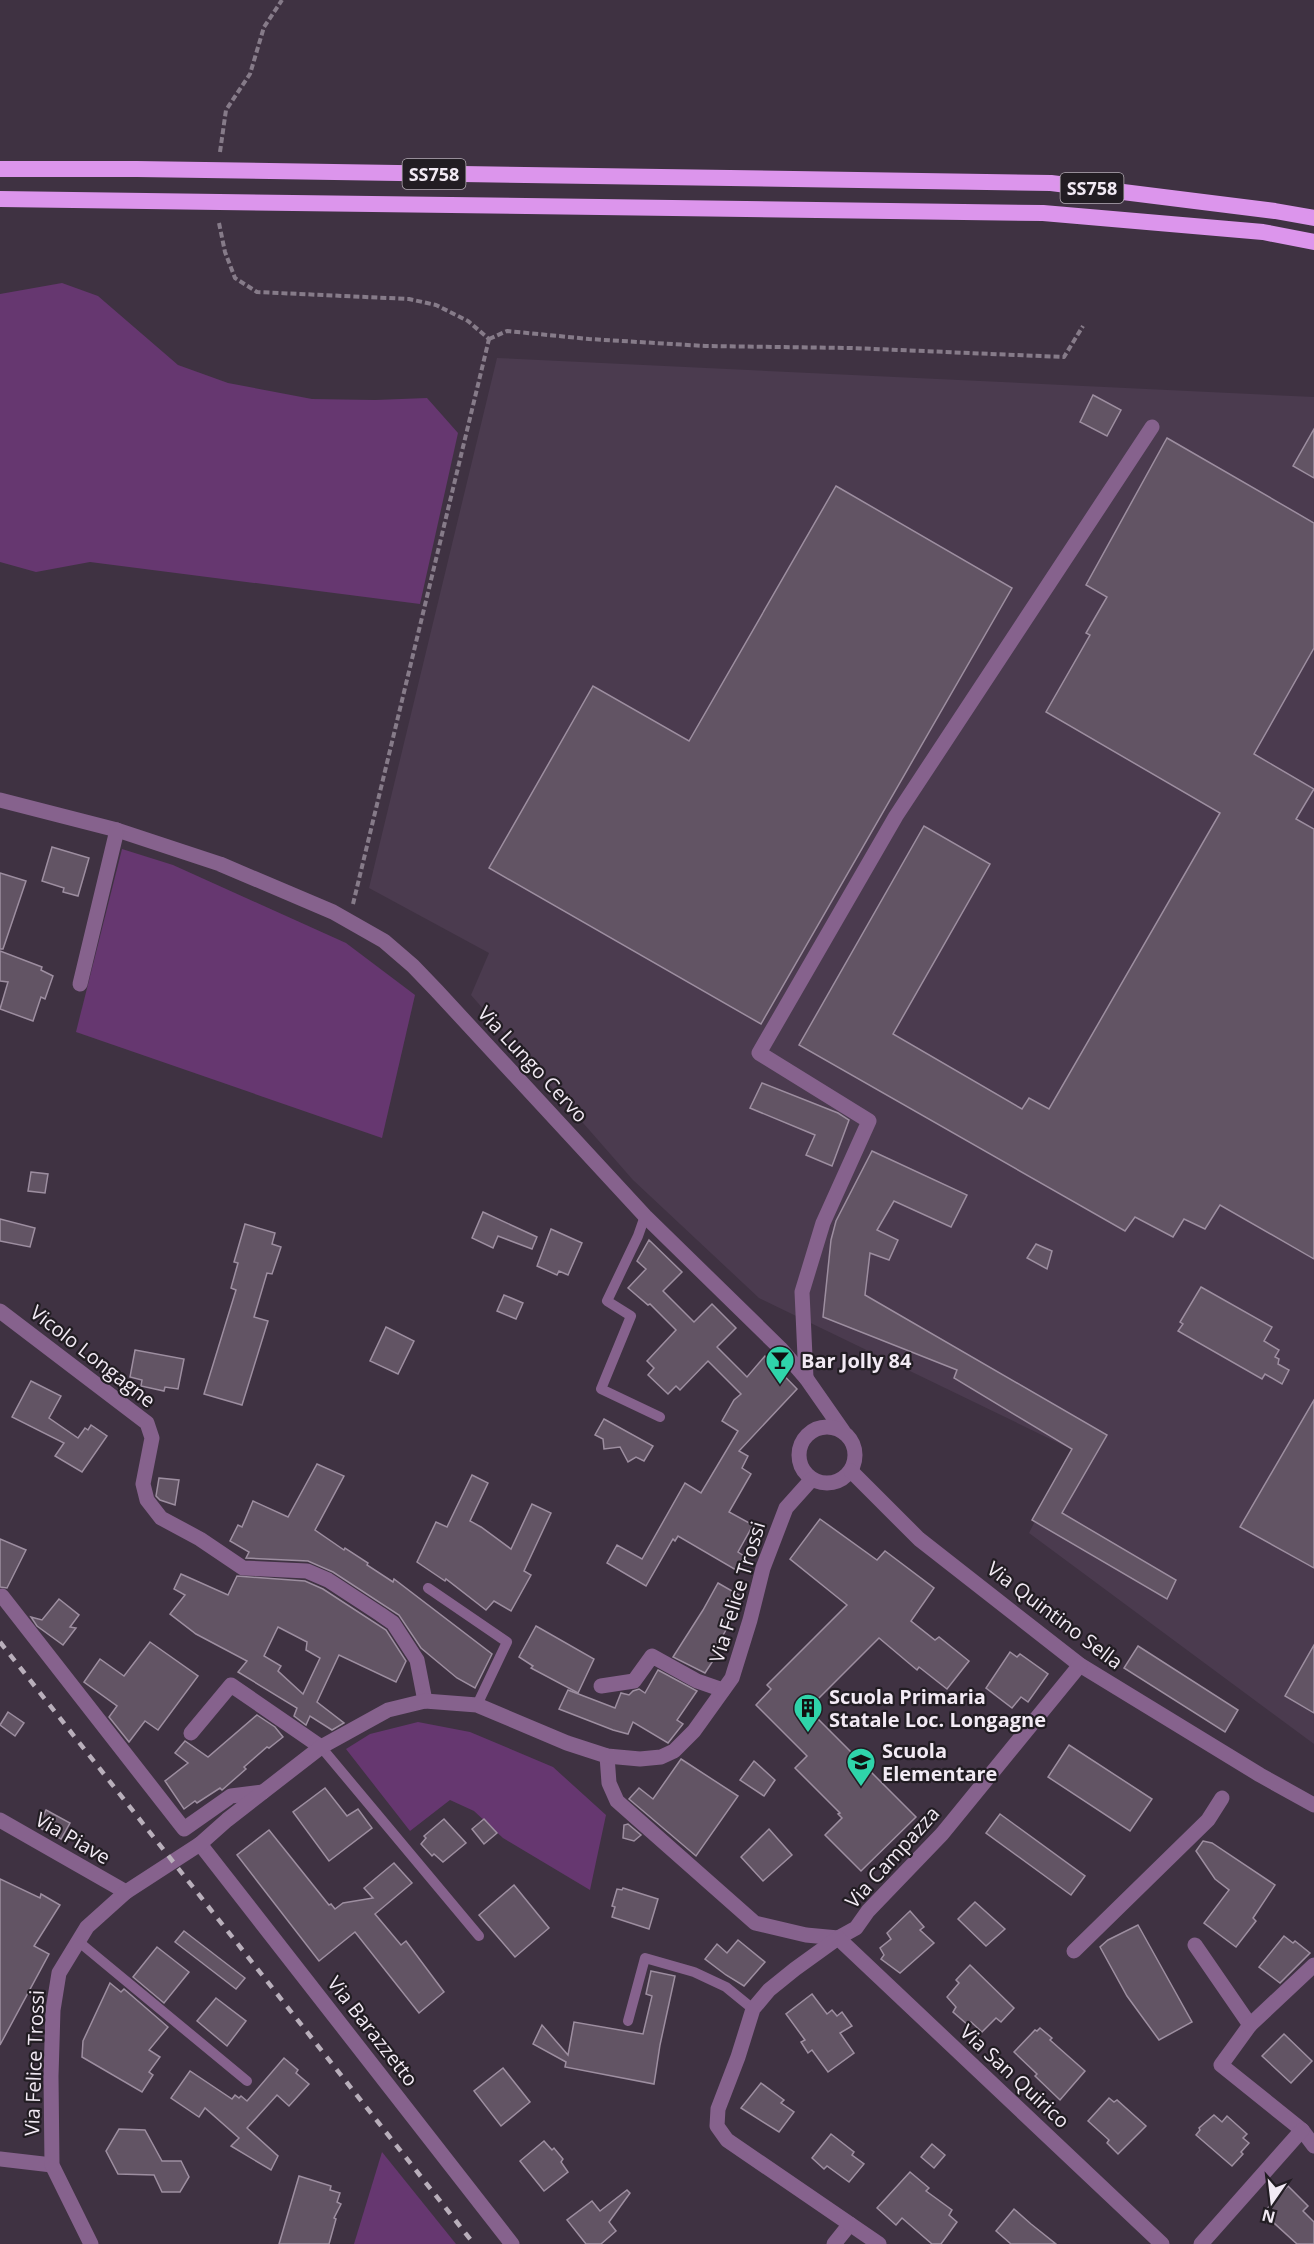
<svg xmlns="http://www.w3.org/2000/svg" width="1314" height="2244" viewBox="0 0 1314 2244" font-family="'Open Sans',sans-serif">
<rect width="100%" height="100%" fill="#3f3242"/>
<path fill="#4b3b4f" d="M497 358 1314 397V1744L1029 1533 1071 1449 759 1298 633 1180 471 995 489 953 369 888Z"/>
<g fill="#663770">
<path d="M62 283 98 296 178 365 228 383 312 399 375 400 427 398 458 433 420 604 90 562 36 572 0 562V294Z"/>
<path d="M122 849 173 865 346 943 415 995 382 1138 76 1032Z"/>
<path d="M418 1722 470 1732 553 1767 606 1815 590 1890 503 1838 474 1811 450 1800 410 1831 346 1749 370 1734Z"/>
<path d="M382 2152 456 2244H354Z"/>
</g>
<g fill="#625464" stroke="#9d8ea0" stroke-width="1.5" fill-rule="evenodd">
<path d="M1093 395 1121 410 1107 436 1080 422Z"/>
<path d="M1314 429V478L1293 466Z"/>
<path d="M1167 438 1314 523V648L1254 754 1314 789 1296 819 1314 829V1259L1220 1205 1205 1229 1184 1219 1173 1237 1135 1217 1125 1231 799 1045 924 826 990 864 893 1034 1022 1109 1029 1098 1049 1109 1220 813 1046 712 1090 635 1086 633 1107 597 1086 585Z"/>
<path d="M836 486 1012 588 761 1024 489 868 593 686 689 741Z"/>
<path d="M52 847 89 858 78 896 63 892 64 888 42 881Z"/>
<path d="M0 873 26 881 3 949H0Z"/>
<path d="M0 951 42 967 41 970 53 976 45 999 41 997 33 1021 0 1009 8 982 0 981Z"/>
<path d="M762 1083 838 1113 849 1120 832 1166 806 1155 815 1135 750 1108Z"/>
<path d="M872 1151 967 1195 951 1227 894 1201 877 1230 898 1240 889 1260 870 1253 865 1295 1107 1435 1062 1513 1176 1580 1167 1599 1032 1520 1072 1449 954 1378 957 1370 823 1317 831 1240 836 1221Z"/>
<path d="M31 1172 48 1174 45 1193 28 1191Z"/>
<path d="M483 1212 537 1237 532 1249 498 1236 493 1248 472 1238Z"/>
<path d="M0 1219 35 1228 30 1247 0 1241Z"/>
<path d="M245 1224 275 1233 272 1244 281 1247 272 1274 267 1273 254 1317 268 1321 242 1405 204 1394 236 1290 231 1288 238 1263 234 1262Z"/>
<path d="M551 1229 582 1243 568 1275 559 1271 557 1275 537 1266Z"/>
<path d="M649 1240 682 1272 663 1291 694 1322 712 1304 736 1328 717 1347 747 1377 765 1356 797 1389 739 1451 748 1456 742 1468 751 1474 729 1512 753 1525 738 1552 744 1556 736 1570 678 1536 675 1541 673 1539 646 1586 607 1563 617 1545 642 1559 685 1483 701 1493 738 1431 722 1421 734 1400 741 1394 708 1361 680 1390 676 1386 668 1394 648 1375 654 1368 647 1361 676 1330 650 1304 648 1305 628 1288 646 1269 637 1261Z"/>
<path d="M1036 1244 1052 1251 1047 1269 1027 1258Z"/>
<path d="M1201 1287 1272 1327 1264 1341 1279 1350 1275 1357 1279 1359 1278 1364 1289 1370 1282 1384 1265 1374 1262 1379 1178 1331 1183 1324 1180 1322Z"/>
<path d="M504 1295 523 1303 516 1319 497 1311Z"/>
<path d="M386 1327 414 1341 398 1374 370 1361Z"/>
<path d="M135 1350 184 1359 178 1389 165 1387 164 1391 141 1386 142 1380 130 1377Z"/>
<path d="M31 1381 61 1396 49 1418 78 1438 85 1428 88 1430 91 1425 107 1436 82 1472 55 1456 64 1443 12 1417Z"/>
<path d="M1314 1400V1568L1240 1527Z"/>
<path d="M604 1419 653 1446 644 1461 636 1457 628 1462 620 1447 604 1449 603 1439 595 1435Z"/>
<path d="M317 1464 344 1476 315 1530 344 1550 345 1548 368 1563 367 1565 393 1582 394 1579 492 1654 475 1688 457 1678 421 1648 399 1615 333 1572 308 1561 246 1558 249 1552 230 1541 238 1525 242 1527 253 1501 288 1517Z"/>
<path d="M472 1475 488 1483 470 1521 481 1527 511 1549 532 1504 551 1513 524 1571 531 1575 511 1611 494 1601 486 1610 446 1579 445 1581 417 1562 436 1522 447 1527Z"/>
<path d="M159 1478 179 1480 175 1505 160 1500 156 1496Z"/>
<path d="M820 1519 877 1560 885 1551 934 1588 911 1621 935 1640 939 1637 969 1661 947 1689 919 1667 917 1670 879 1638 808 1709 916 1817 861 1871 825 1835 842 1818 838 1814 840 1813 795 1768 807 1756 756 1705 771 1689 767 1685 847 1605 790 1559Z"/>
<path d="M0 1539 26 1550 7 1588 0 1587Z"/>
<path d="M181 1574 228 1595 237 1576 305 1581 323 1589 386 1630 406 1661 396 1682 339 1655 317 1702 344 1723 332 1730 310 1716 306 1725 294 1716 297 1708 238 1672 247 1661 196 1634 170 1614 185 1595 174 1589ZM278 1627 307 1642 306 1650 320 1658 303 1694 278 1671 281 1666 264 1656Z"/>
<path d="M718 1583 739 1595 729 1613 734 1616 718 1644 721 1646 714 1659 705 1673 673 1657 703 1610Z"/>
<path d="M59 1599 79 1615 70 1627 76 1628 63 1645 37 1626 31 1617 42 1620Z"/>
<path d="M536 1626 594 1659 578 1693 531 1668 533 1666 519 1657Z"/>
<path d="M150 1642 198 1676 158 1730 145 1721 129 1742 109 1717 117 1706 84 1682 100 1659 124 1676Z"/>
<path d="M1314 1645V1713L1285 1696Z"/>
<path d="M1138 1646 1238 1710 1225 1732 1124 1668Z"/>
<path d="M1010 1652 1017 1657 1020 1654 1048 1674 1028 1702 1021 1697 1012 1708 986 1688Z"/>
<path d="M658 1670 697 1691 677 1720 683 1724 668 1743 633 1722 628 1734 613 1730 559 1709 568 1690 615 1708 621 1693 629 1695 633 1691 639 1689 645 1693Z"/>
<path d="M8 1712 24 1723 15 1736 0 1725Z"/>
<path d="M257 1715 275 1727 283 1737 269 1748 267 1747 244 1767 246 1769 222 1790 220 1788 197 1803 195 1801 184 1809 165 1781 188 1763 175 1753 185 1741 208 1757Z"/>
<path d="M1069 1745 1152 1799 1130 1831 1048 1777Z"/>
<path d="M681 1759 738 1796 696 1856 629 1799 639 1788 653 1799Z"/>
<path d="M754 1761 775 1780 764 1796 740 1780Z"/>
<path d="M325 1788 347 1816 358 1809 372 1828 329 1861 293 1812Z"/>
<path d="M46 1810 70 1823 61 1839 38 1827Z"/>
<path d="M1000 1814 1085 1876 1071 1895 986 1833Z"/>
<path d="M444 1819 466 1843 443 1862 434 1854 432 1856 421 1844 426 1838 424 1836Z"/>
<path d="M484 1819 497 1833 484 1844 472 1829Z"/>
<path d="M628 1824 641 1835 634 1841 623 1838 624 1825Z"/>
<path d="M769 1829 792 1855 763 1881 741 1857Z"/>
<path d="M269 1830 329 1905 331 1904 335 1909 343 1903 373 1898 364 1888 394 1863 412 1883 375 1914 401 1945 406 1941 444 1992 419 2013 355 1932 319 1961 237 1855Z"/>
<path d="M1203 1841 1212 1843 1275 1885 1253 1918 1256 1921 1236 1947 1204 1923 1229 1890 1215 1879 1196 1851Z"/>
<path d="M0 1879 40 1898 41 1894 60 1905 34 1946 49 1954 0 2045Z"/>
<path d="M514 1885 549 1928 515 1957 479 1915Z"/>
<path d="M623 1888 658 1899 649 1929 612 1917 615 1907 612 1906 617 1889 622 1890Z"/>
<path d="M975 1902 1005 1929 986 1946 958 1919Z"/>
<path d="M910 1911 924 1927 920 1930 934 1943 900 1973 881 1959 884 1955 880 1948 891 1939 887 1933Z"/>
<path d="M1138 1925 1192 2022 1159 2040 1127 1996 1100 1947 1108 1940Z"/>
<path d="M184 1931 245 1978 236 1989 175 1942Z"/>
<path d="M1284 1936 1293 1943 1295 1941 1310 1953 1280 1983 1259 1967Z"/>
<path d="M738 1940 765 1962 744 1986 726 1975 705 1959 717 1944 727 1953Z"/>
<path d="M157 1947 189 1972 164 2003 133 1977Z"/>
<path d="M970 1965 1014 2008 1001 2022 996 2018 982 2032 971 2022 968 2025 953 2012 956 2007 947 1997 959 1983 956 1980Z"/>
<path d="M651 1971 675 1976 660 2045 654 2084 565 2067 566 2062 533 2044 542 2025 568 2055 574 2022 643 2034 652 1996 646 1994Z"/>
<path d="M110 1983 121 1992 124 1989 168 2027 149 2050 160 2057 149 2072 153 2075 142 2092 82 2057 83 2041Z"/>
<path d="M812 1994 827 2014 832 2010 837 2016 842 2012 852 2026 840 2033 854 2053 828 2072 812 2050 808 2053 801 2042 805 2040 786 2014Z"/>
<path d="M216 1998 246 2021 227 2046 197 2021Z"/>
<path d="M1040 2028 1052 2038 1050 2040 1085 2071 1060 2100 1035 2076 1037 2074 1014 2052 1035 2030 1037 2031Z"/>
<path d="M1284 2034 1312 2061 1291 2083 1262 2056Z"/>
<path d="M284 2058 298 2070 296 2073 309 2084 289 2106 277 2095 247 2128 278 2156 271 2170 231 2146 239 2138 205 2108 199 2117 171 2098 190 2071 232 2099 235 2095 239 2098 241 2096 247 2101Z"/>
<path d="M503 2068 530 2102 501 2126 474 2091Z"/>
<path d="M761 2083 784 2100 781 2103 794 2112 779 2132 741 2108Z"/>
<path d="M1109 2098 1114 2102 1117 2100 1146 2126 1118 2154 1107 2143 1109 2140 1088 2121Z"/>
<path d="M1214 2115 1222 2122 1227 2116 1247 2134 1243 2138 1249 2143 1241 2152 1243 2154 1232 2166 1196 2135 1200 2130 1199 2128Z"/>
<path d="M119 2129 145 2130 162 2161H181L189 2177 180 2192H162L154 2175 118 2174 106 2151Z"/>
<path d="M831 2134 854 2152 852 2155 864 2164 849 2182 827 2166 824 2169 812 2158Z"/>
<path d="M544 2141 552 2150 554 2148 563 2159 561 2162 568 2172 544 2191 520 2161Z"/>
<path d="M932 2144 945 2155 934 2168 921 2157Z"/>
<path d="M910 2172 929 2188 926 2191 952 2210 949 2215 957 2222 941 2244H932L902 2218 896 2225 877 2208Z"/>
<path d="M299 2176 331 2186 330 2190 340 2193 337 2202 341 2204 334 2218 336 2219 329 2244H279Z"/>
<path d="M1288 2186 1308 2206 1303 2211 1314 2222V2244H1297L1263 2213Z"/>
<path d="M627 2190 630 2193 609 2222 616 2231 601 2244H586L567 2220 592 2201 600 2211Z"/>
<path d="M1014 2209 1031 2224 1056 2244H1011L996 2231Z"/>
</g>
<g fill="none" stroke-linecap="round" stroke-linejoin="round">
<g stroke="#867b89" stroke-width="4" stroke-dasharray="6 3" stroke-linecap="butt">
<path d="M220 152 226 110 250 74 264 27 282 0"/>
<path d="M219 223 225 252 235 278 257 292 409 299 436 305 468 321 489 339"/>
<path d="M489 339 507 331 589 339 705 346 851 348 1064 357 1083 326"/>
<path d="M353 904 489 339"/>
</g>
<g stroke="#86628d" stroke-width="10">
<path d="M645 1216 638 1236 607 1301 631 1316 601 1389 660 1417"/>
<path d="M428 1588 507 1642 477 1705"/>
<path d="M321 1747 479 1936"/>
<path d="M79 1942 247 2081"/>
<path d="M628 2021 645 1958 694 1972 726 1987 753 2009"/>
</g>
<g stroke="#86628d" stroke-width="15">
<path d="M0 800 117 830 220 864 333 912 384 941 413 966 437 991 645 1216 780 1348 806 1378 843 1431"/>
<path d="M80 984 117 830"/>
<path d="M0 1311 147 1423 152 1438 143 1484 147 1500 161 1518 200 1539 243 1568 307 1571 328 1580 380 1614 393 1623 417 1660 425 1701"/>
<path d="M806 1378 802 1292 823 1223 869 1121 759 1053 896 816 1152 427"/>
<circle cx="827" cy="1455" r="28"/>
<path d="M851 1471 919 1539 1080 1665 1260 1775 1314 1805"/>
<path d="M2 1596 184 1829 231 1796 263 1792"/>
<path d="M601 1686 634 1681 652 1656 697 1681 723 1690"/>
<path d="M191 1733 231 1685 321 1747"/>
<path d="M607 1756 609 1783 617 1801 755 1923 806 1935 838 1938 856 1928 868 1911 942 1834 1080 1665"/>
<path d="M0 1820 126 1892"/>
<path d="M200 1844 512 2244"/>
<path d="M1195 1945 1250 2025 1221 2065 1302 2130 1314 2146"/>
<path d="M1074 1951 1208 1820 1222 1798"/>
<path d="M1250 2025 1314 1965"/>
<path d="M0 2159 52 2165"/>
<path d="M91 2244 52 2165 51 2076 53 2010 59 1973 87 1927 126 1892 200 1844 227 1820 321 1747 388 1710 425 1701 477 1705 567 1743 607 1756 640 1759 661 1757 674 1751 694 1731 732 1678 750 1620 763 1568 786 1508 812 1479"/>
<path d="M834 2244 850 2224"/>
<path d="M879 2244 727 2140 717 2126 718 2109 738 2057 753 2009 769 1990 795 1969 838 1938 1162 2244"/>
<path d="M1201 2244 1302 2130"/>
</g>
<g stroke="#dc95ec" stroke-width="16">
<path d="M0 169H137L1051 183 1275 211 1314 218"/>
<path d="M0 199 1043 213 1263 232 1314 242"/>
</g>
<path stroke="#b9afbb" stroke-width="4.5" stroke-dasharray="8 8" stroke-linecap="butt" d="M0 1642 474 2244"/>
</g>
<defs>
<g id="bar-pin" transform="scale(1.5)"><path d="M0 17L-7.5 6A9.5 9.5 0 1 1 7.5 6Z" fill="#2fd4aa" stroke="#221d23"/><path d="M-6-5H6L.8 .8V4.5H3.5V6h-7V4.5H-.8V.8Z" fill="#111"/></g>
<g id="building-pin" transform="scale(1.5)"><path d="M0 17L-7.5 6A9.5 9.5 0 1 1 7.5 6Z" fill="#2fd4aa" stroke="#221d23"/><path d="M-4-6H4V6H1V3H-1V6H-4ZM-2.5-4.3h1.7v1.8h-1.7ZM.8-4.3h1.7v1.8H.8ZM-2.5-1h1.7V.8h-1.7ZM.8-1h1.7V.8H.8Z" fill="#111"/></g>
<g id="school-pin" transform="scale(1.5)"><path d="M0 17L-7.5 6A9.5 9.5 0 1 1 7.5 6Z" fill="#2fd4aa" stroke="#221d23"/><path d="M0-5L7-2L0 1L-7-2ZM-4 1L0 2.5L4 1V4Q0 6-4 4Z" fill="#111"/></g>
</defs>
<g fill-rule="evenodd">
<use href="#bar-pin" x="780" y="1360"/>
<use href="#building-pin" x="808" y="1708"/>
<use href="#school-pin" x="861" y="1762"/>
</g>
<g text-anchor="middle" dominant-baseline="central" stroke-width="4.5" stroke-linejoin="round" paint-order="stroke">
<g fill="#221d23" stroke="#b4acb5" stroke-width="1.5">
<rect x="402.5" y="159" width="63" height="30" rx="4.5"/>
<rect x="1060.5" y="173" width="63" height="30" rx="4.5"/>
</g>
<g font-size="18" font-weight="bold" fill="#f2eaf4">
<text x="434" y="174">SS758</text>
<text x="1092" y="188">SS758</text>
</g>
<g font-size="20" fill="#f2eaf4" stroke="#221d23">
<text transform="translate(533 1064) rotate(47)">Via Lungo Cervo</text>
<text transform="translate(93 1356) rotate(38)">Vicolo Longagne</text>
<text transform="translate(737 1592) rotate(-73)">Via Felice Trossi</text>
<text transform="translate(1055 1615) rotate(37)">Via Quintino Sella</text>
<text transform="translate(73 1838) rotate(30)">Via Piave</text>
<text transform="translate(892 1857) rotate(-48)">Via Campazza</text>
<text transform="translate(373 2031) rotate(52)">Via Barazzetto</text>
<text transform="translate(34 2063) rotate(-88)">Via Felice Trossi</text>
<text transform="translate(1015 2076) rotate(43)">Via San Quirico</text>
</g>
<g font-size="20" font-weight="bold" fill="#f2eaf4" stroke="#221d23" text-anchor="start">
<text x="801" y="1360">Bar Jolly 84</text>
<text x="829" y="1696">Scuola Primaria<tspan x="829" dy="23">Statale Loc. Longagne</tspan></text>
<text x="882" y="1750">Scuola<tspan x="882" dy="23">Elementare</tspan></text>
</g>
</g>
<g transform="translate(1272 2202) rotate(194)" stroke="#221d23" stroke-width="4.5" paint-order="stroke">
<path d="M0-4.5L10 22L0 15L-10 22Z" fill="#f2eaf4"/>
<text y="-9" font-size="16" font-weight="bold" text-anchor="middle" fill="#f2eaf4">N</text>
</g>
</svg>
